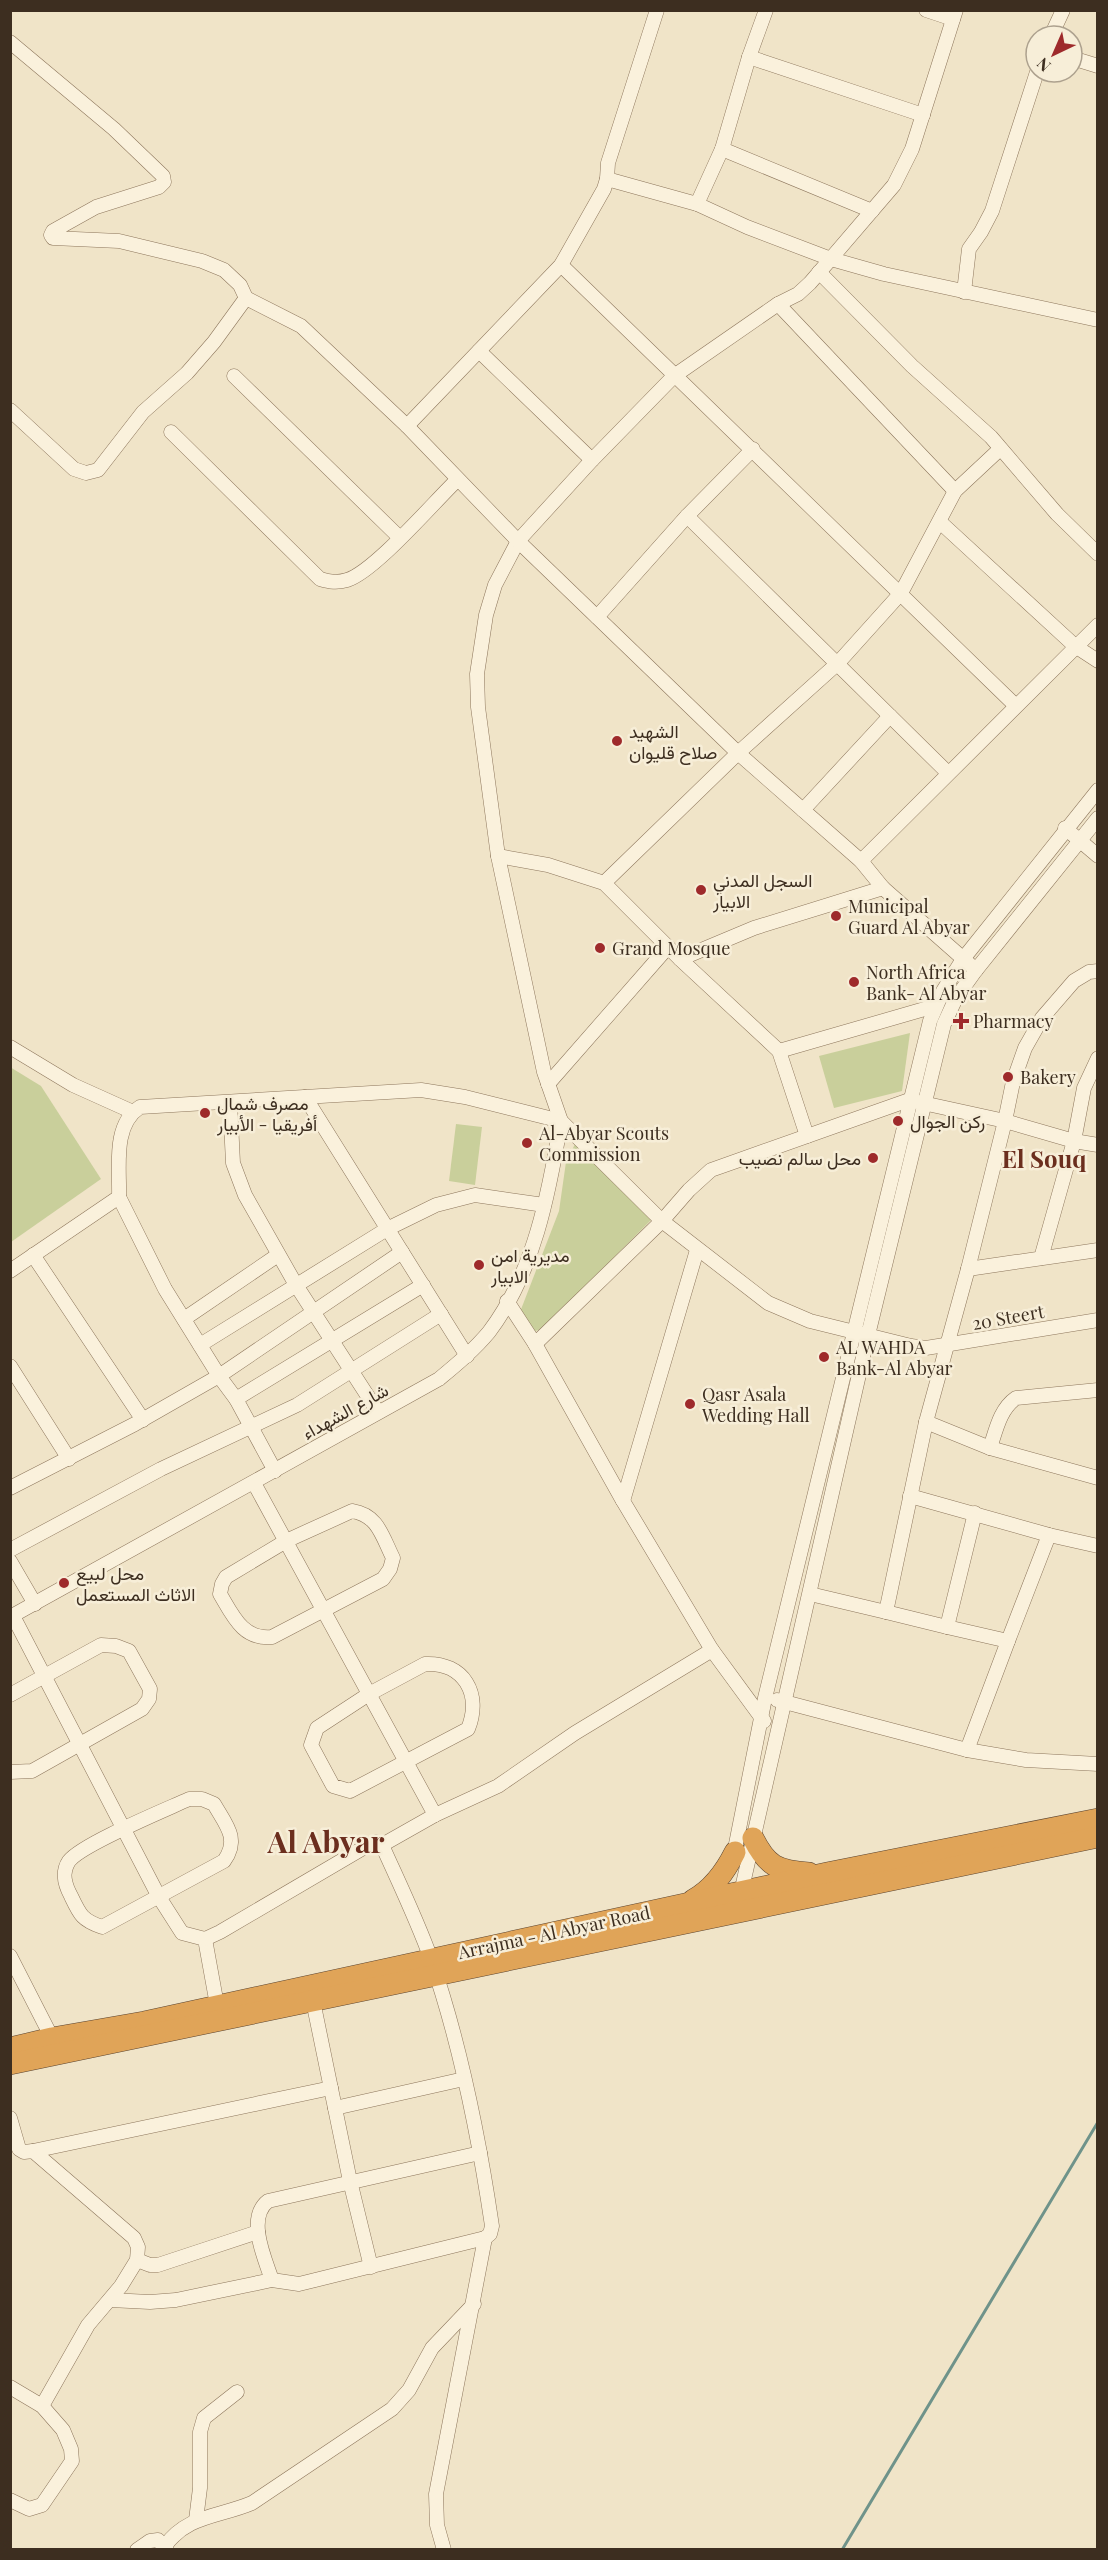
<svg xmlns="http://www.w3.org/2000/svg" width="1108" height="2560" viewBox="0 0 1108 2560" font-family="'Playfair Display',Vazirmatn,serif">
<rect width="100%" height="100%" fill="#f0e4c8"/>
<g fill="#c9cf9b">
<path d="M910 1033 902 1091 834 1108 819 1056Z"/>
<path d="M10 1067 41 1086 101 1179 11 1242Z"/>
<path d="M456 1124 482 1127 475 1185 449 1181Z"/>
<path d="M575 1144 652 1219 543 1329 535 1331 520 1312 559 1211 566 1162Z"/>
</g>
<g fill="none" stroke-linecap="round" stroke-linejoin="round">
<path stroke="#6f938a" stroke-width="3" d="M842 2550 1098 2122"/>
<g stroke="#8d765c" stroke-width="15">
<g id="minor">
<path d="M926 10 953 19"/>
<path d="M956 10 912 149 894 185 810 283 798 294 778 304 674 376 592 460 518 541 495 585 486 615 477 674 478 707 498 856 544 1072 561 1121 662 1221 768 1303 810 1321 911 1346 926 1348 1098 1320"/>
<path d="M1051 36 1063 10"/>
<path d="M10 42 114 129 163 176 164 182 159 187 96 207 53 231 51 235 53 238 119 241 202 261 224 270 240 285 246 298 301 326 407 426 518 541 738 753 861 861 883 888 976 970"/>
<path d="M749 57 923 115"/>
<path d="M1072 58 1098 66"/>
<path d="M722 149 872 211"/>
<path d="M607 179 608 163 657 10"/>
<path d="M697 204 722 149 749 57 766 10"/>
<path d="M561 265 1015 705"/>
<path d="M819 272 912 366 991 437 1057 514 1098 554"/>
<path d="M964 292 969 249 981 232 992 211 1037 72"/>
<path d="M778 304 955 491"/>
<path d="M479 351 592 460"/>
<path d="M234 376 399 537"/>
<path d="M10 410 74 469 86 473 98 470 143 412 187 373 214 342 246 298"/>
<path d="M407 426 561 265 604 189 607 179 697 204 747 227 831 259 884 274 1098 320"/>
<path d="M171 432 320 579C330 582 337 583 347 580 374 572 434 502 457 480"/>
<path d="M687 516 948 773"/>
<path d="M940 522 1075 646 1098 661"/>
<path d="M597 617 687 516 753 449"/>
<path d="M803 810 890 716"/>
<path d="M1065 828 1098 856"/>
<path d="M498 856 548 865 604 883 680 959 779 1051 807 1136"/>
<path d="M861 861 1098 625"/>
<path d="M604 883 738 753 838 663 901 593 955 491 1000 449"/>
<path d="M680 959 754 928 883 888"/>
<path d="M10 1047 73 1085 133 1112"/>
<path d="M779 1051 935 1006"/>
<path d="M548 1084 668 947"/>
<path d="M305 1097 467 1356"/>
<path d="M230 1102 233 1163 245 1195 296 1285 378 1412"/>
<path d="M119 1197 165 1289 219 1376 236 1399 275 1471"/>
<path d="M33 1255 143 1420"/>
<path d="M1041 1258 1074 1141 1084 1088 1098 1058"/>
<path d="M968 1269 1098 1250"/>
<path d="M10 1271 119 1197C120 1168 112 1125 140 1107L421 1090 465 1097 561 1121"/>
<path d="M507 1301 535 1344 662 1221 689 1190 711 1170 909 1100 1005 1121 1074 1141 1098 1145"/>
<path d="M184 1319 278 1255"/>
<path d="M535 1344 623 1501 712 1650 764 1721"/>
<path d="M200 1345 387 1229 436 1205 475 1195 544 1205"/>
<path d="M10 1366 69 1459"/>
<path d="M236 1399 423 1285"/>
<path d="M926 1422 990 1448C996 1430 1000 1409 1016 1398L1098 1390"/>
<path d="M990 1448 1098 1478"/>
<path d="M254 1483 435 1815"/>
<path d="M10 1488 135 1424 219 1376 402 1252"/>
<path d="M910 1496 1049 1535 1098 1546"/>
<path d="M623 1501 697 1250"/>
<path d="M352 1511C378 1515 382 1536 393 1558L390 1569 383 1579 272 1637C243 1640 233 1616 220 1594L222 1584 226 1577 286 1541Z"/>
<path d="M975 1513 947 1627 886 1612 926 1422 968 1269 1005 1121 1013 1082 1025 1048 1042 1018 1074 981 1089 972 1098 971"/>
<path d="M10 1550 161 1469 297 1405 441 1314"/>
<path d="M10 1561 35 1604"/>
<path d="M810 1594 886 1612"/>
<path d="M13 1616 159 1897 182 1933 205 1939 217 2005"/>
<path d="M10 1617 439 1379C457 1364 474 1350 489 1332 534 1273 549 1193 561 1121"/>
<path d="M947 1627 1008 1641 1049 1535"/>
<path d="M425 1664C464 1662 482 1694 468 1729L350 1791 333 1786 311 1745 317 1728 369 1694Z"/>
<path d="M10 1695 101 1645 116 1646 129 1651 150 1689 149 1699 142 1709 32 1771 10 1772"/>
<path d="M777 1700 967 1750 1008 1641"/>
<path d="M967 1750 1026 1760 1098 1764"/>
<path d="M189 1799H202L214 1804C226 1825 240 1839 224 1861L102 1927C82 1920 80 1915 71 1896 65 1885 61 1873 69 1861 82 1844 165 1810 189 1799Z"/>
<path d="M382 1845 435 1815 498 1786 575 1733 712 1650"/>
<path d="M733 1859 765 1698 930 1021 943 991 963 959 1098 790"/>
<path d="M740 1897 868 1335 944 1024 956 998 976 970 1098 818"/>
<path d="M10 1956 52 2038"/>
<path d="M313 2001 350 2181 371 2267"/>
<path d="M335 2108 464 2079"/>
<path d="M10 2118 19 2149 24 2152 33 2151 134 2238 138 2247 137 2260 121 2286 88 2325 42 2406"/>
<path d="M33 2151 331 2088"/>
<path d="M137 2260 150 2265H158L258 2232"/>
<path d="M272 2280C265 2259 246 2218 268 2201L480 2153"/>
<path d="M110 2300 150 2302 176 2300 272 2280 299 2284 485 2238 490 2234 492 2226C479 2138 460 2043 431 1959 417 1920 399 1883 382 1845L376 1842 370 1844 220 1932 205 1939"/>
<path d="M10 2387 42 2406 63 2430 71 2449 72 2461 42 2505 29 2509 10 2500"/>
<path d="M196 2520 200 2488V2432L204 2418 237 2392"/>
<path d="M165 2546C187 2515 219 2517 252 2503L392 2409 409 2390 432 2348 474 2304"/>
<path d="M137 2550 150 2541 158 2540 167 2550"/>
<path d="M444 2550 437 2525 436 2494 485 2238"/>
</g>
</g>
<g stroke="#5b4430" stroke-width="22">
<g id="highway">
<path d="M753 1838C767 1866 777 1871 809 1873"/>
<path d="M693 1900C713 1889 725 1872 735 1852"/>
<path d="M10 2048 52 2038 144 2022 827 1873 1098 1819"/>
<path d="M10 2064 1098 1837"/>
</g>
</g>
<use href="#minor" stroke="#faf1dc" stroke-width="14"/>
<use href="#highway" stroke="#e0a458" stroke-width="21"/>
</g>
<g fill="#9e2a2b" stroke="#f7eed8" stroke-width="2">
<circle cx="617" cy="741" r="6"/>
<circle cx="701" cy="890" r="6"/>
<circle cx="836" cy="916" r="6"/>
<circle cx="600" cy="948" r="6"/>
<circle cx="854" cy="982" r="6"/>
<path d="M958 1012h6v6h6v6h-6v6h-6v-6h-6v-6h6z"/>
<circle cx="1008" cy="1077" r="6"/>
<circle cx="205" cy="1113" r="6"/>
<circle cx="898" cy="1121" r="6"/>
<circle cx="527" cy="1143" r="6"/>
<circle cx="873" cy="1158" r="6"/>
<circle cx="479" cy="1265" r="6"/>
<circle cx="824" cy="1357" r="6"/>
<circle cx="690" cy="1404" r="6"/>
<circle cx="64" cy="1583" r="6"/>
</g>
<g text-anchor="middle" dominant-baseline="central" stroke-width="5" stroke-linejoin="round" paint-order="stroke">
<g font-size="18" fill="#3d2e20" stroke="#f7eed8" text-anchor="start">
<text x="629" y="731">الشهيد<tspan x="629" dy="21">صلاح قليوان</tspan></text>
<text x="713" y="880">السجل المدني<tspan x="713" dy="21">الابيار</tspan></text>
<text x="848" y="906">Municipal<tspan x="848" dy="21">Guard Al Abyar</tspan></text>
<text x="612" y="948">Grand Mosque</text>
<text x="866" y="972">North Africa<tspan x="866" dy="21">Bank- Al Abyar</tspan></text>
<text x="973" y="1021">Pharmacy</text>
<text x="1020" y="1077">Bakery</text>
<text x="217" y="1103">مصرف شمال<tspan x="217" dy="21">أفريقيا - الأبيار</tspan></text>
<text x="910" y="1121">ركن الجوال</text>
<text x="539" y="1133">Al-Abyar Scouts<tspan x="539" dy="21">Commission</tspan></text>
<text x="861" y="1158" text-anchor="end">محل سالم نصيب</text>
<text x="491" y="1255">مديرية امن<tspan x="491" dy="21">الابيار</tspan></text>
<text x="836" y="1347">AL WAHDA<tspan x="836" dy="21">Bank-Al Abyar</tspan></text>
<text x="702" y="1394">Qasr Asala<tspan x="702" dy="21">Wedding Hall</tspan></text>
<text x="76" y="1573">محل لبيع<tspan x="76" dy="21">الاثاث المستعمل</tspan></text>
</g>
<g font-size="18" fill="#3d2e20" stroke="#f7eed8">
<text transform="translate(1008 1317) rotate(-10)">20 Steert</text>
<text transform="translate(345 1411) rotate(-29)">شارع الشهداء</text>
<text transform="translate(554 1932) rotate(-12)">Arrajma - Al Abyar Road</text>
</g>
<g font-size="24" font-weight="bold" fill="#6b2e1e" stroke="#f7eed8">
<text x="1044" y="1158">El Souq</text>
</g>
<g font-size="30" font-weight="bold" fill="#6b2e1e" stroke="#f7eed8">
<text x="326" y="1841">Al Abyar</text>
</g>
</g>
<rect width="1108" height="2560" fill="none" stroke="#3d2e20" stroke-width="24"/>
<g transform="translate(1054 54) rotate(224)"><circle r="28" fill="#f7eed8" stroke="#ada18e" stroke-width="1.5"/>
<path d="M0-4.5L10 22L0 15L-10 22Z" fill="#9e2a2b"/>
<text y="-9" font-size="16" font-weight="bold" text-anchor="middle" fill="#3d2e20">N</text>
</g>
</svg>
